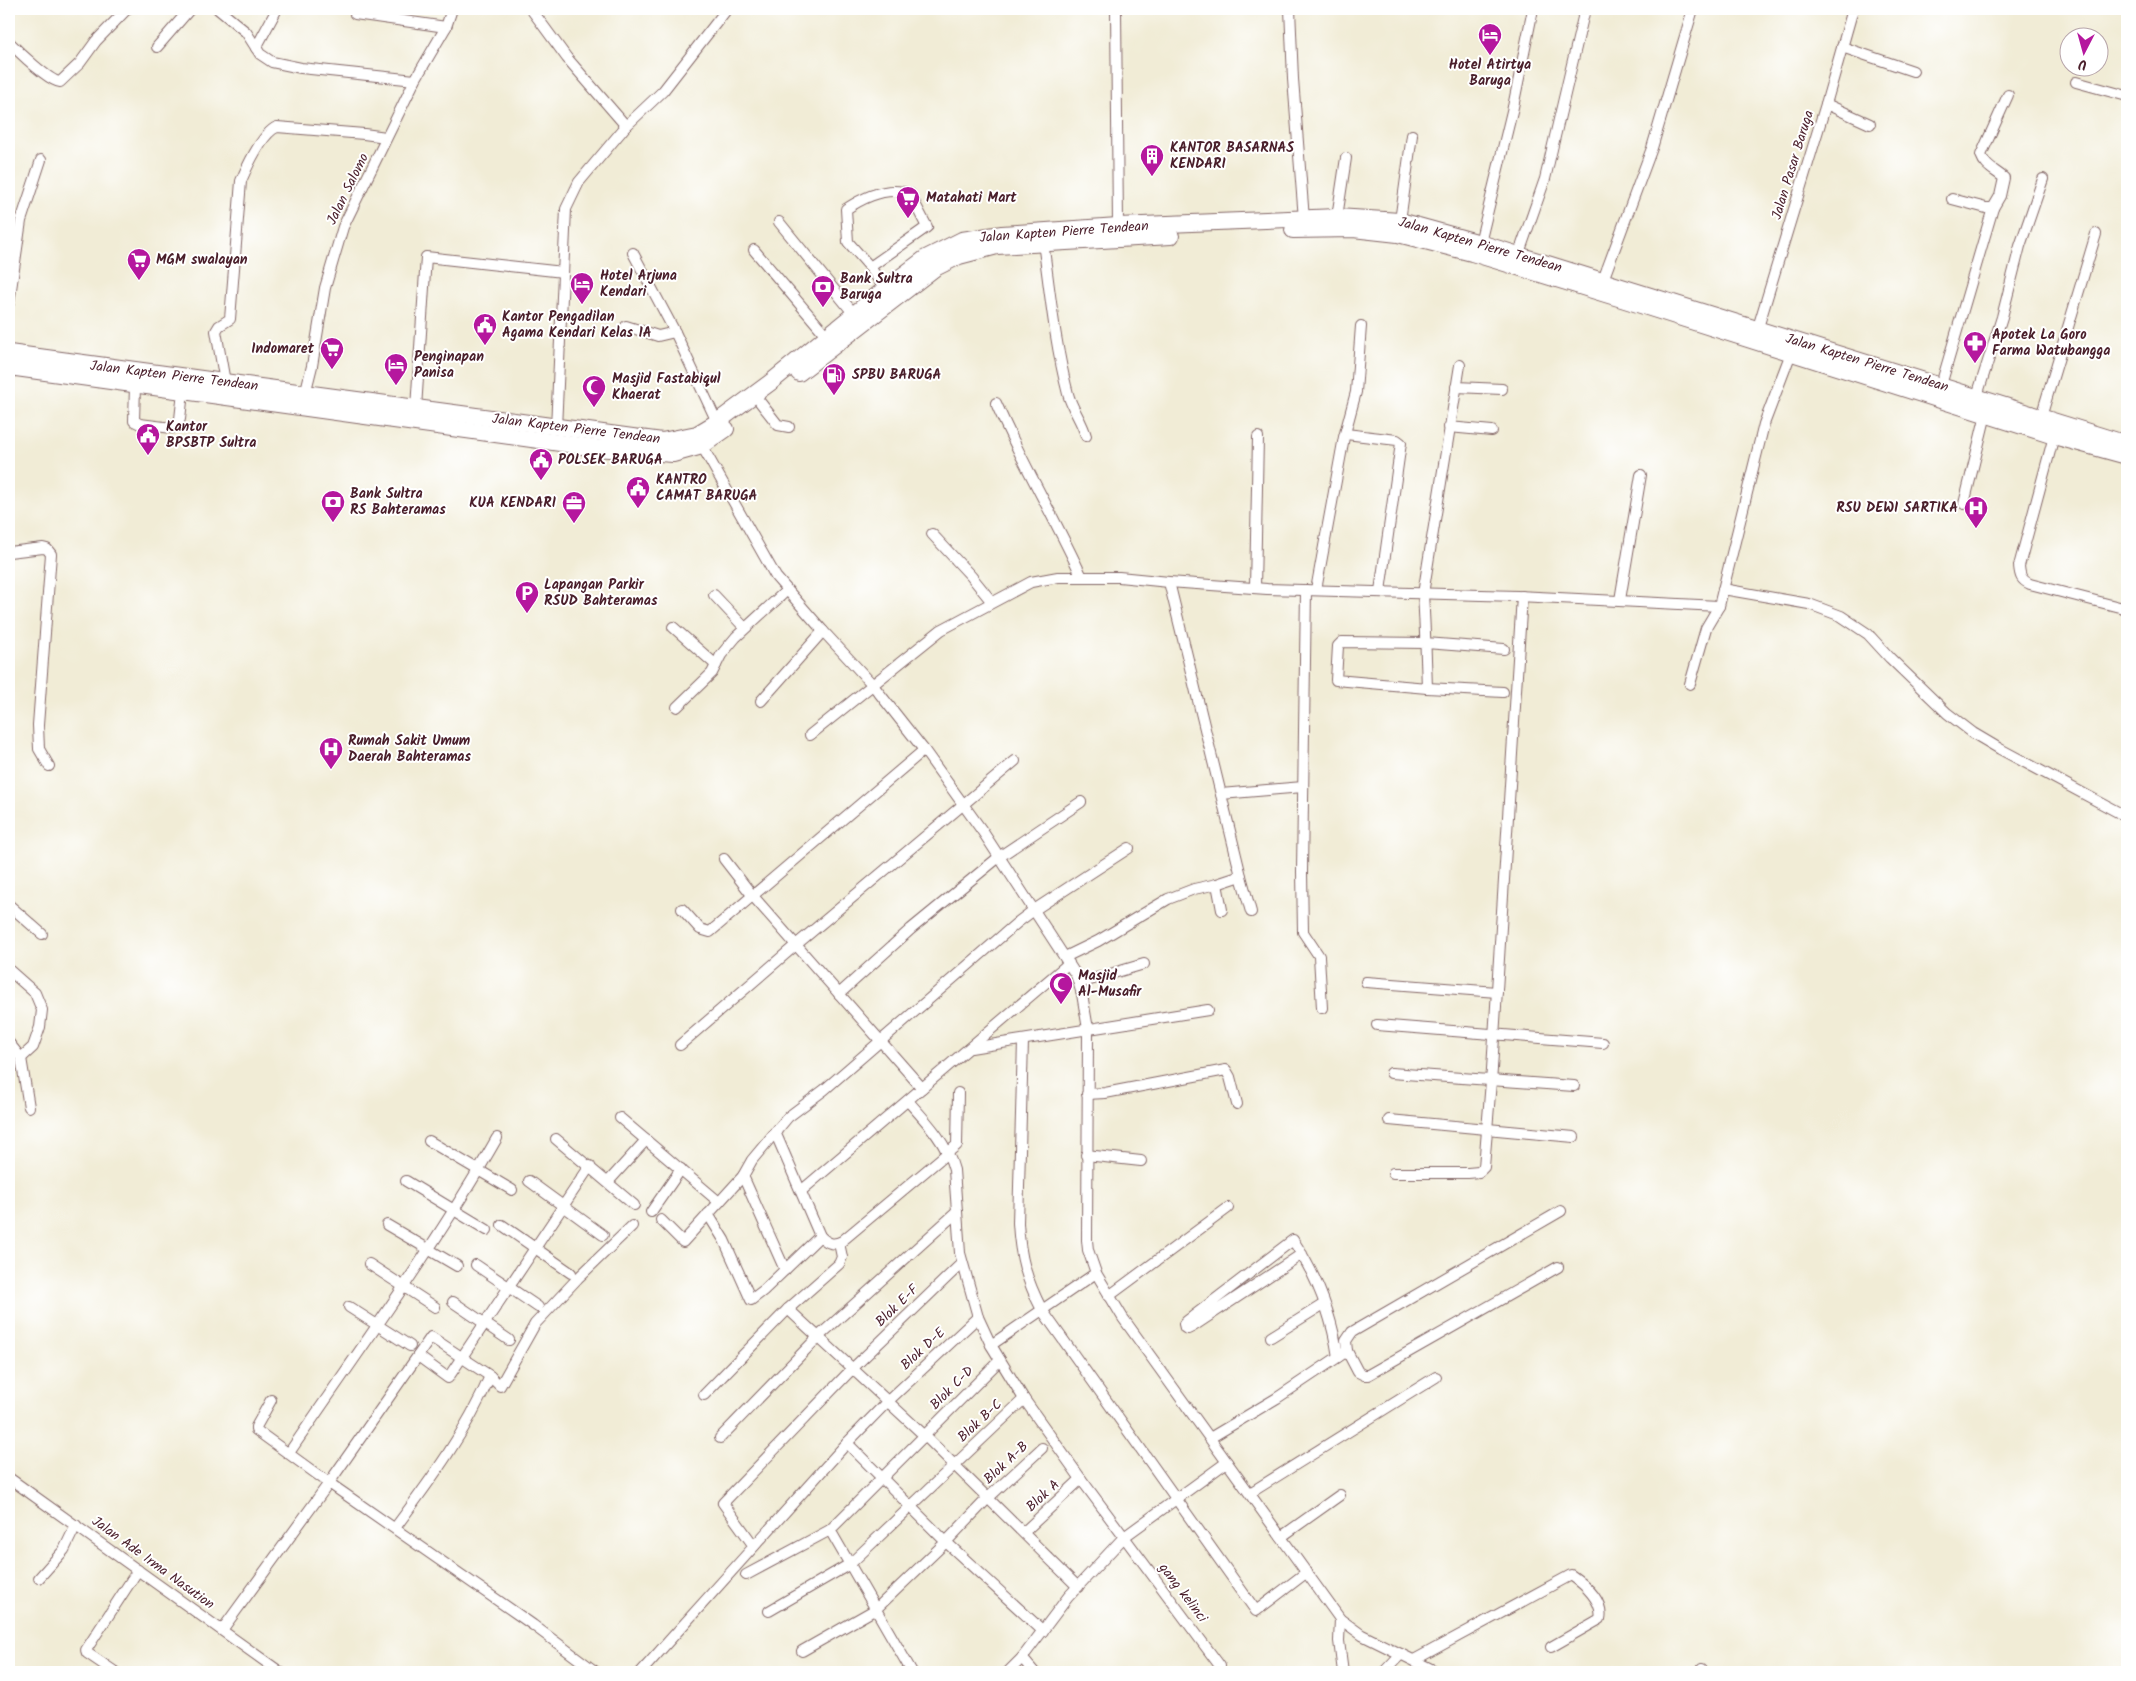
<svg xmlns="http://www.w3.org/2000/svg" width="2136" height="1681" viewBox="0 0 2136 1681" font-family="Kalam,sans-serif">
<rect width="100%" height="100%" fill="#fff"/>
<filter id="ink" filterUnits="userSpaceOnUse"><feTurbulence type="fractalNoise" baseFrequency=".02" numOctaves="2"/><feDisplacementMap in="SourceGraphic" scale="10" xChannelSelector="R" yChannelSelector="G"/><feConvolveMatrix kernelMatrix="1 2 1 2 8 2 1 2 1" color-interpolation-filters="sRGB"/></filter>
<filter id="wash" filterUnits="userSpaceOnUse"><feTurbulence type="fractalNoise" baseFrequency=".0096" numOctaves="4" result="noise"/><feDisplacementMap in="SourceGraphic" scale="20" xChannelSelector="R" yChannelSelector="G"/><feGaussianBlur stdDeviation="1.12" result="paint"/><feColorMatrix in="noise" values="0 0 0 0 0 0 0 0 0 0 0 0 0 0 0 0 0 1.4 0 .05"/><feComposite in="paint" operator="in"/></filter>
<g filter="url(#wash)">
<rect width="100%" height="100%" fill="#f1ecd6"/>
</g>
<g filter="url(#ink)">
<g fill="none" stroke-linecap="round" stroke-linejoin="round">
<g stroke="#846767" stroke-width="12">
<g id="minor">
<path d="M218 9 246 32 260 54 272 62 301 68 415 80"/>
<path d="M531 9 567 58 626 126 579 182 566 209 556 428"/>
<path d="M1116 9 1118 226"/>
<path d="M1290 9 1293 79 1304 219"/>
<path d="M355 14 446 27"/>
<path d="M9 42C18 51 49 81 60 82L80 63 96 41 127 9"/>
<path d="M157 47 190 9"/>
<path d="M1842 47 1913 71"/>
<path d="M256 48 277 9"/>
<path d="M2076 82 2127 96"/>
<path d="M1826 104 1870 124"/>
<path d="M626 126 663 91 727 9"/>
<path d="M1993 208 2000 196 2004 178C1995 170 1985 167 1981 155L2008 95"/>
<path d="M1337 217 1346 158"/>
<path d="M1400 221 1412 135"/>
<path d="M779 222 854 314"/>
<path d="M1043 242C1050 293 1055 344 1068 394 1072 409 1082 421 1086 436"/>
<path d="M1480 243 1513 107 1533 9"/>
<path d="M754 250 826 335"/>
<path d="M633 253 675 332 717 422"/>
<path d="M1518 256 1545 179 1585 9"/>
<path d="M870 267 927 227 910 194C888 185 864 197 846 209L848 242 870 267 885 289"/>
<path d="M1603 280 1652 148 1693 9"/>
<path d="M9 303 21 221 41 160"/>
<path d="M626 326 658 336 675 332"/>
<path d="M1756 334 1826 104 1853 9"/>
<path d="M1460 365 1423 594C1425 625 1426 657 1427 688L1336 680 1338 646 1342 642 1426 643 1504 649"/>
<path d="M225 382 216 331 219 326 230 319 241 181C247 167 262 133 277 127L364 134 386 137"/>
<path d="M1941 385 1993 208H1986L1952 199"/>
<path d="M135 386 134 421 140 424 172 428 175 427 180 419 183 392"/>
<path d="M1456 387 1502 389"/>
<path d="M305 394 312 366 325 288 343 227 415 80 446 27 452 9"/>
<path d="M1977 396 2002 317 2020 246 2043 179"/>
<path d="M760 402 778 425 789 427"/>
<path d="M996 403C1022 463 1055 518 1082 577"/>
<path d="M416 408 426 257 563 272"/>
<path d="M2041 417 2096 234"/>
<path d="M1449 427 1492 431"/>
<path d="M1346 434 1397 440 1401 443 1380 591"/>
<path d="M2054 436 2019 566C2020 576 2021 580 2030 584L2127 609"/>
<path d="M702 446 776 577 823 631 872 684 924 750 983 832 1076 975 1082 994 1088 1029 1087 1240 1088 1250 1096 1273 1123 1318 1340 1619 1362 1635 1437 1672"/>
<path d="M1964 504 1986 414"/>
<path d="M932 534 971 576 992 602"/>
<path d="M9 552 43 548 47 549 51 554 38 725 39 749 49 766"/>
<path d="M1169 582 1241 876 1217 884"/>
<path d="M1255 588 1258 437"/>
<path d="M1723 589 1809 604 1841 616 1868 634 1890 658 1947 713 1973 733 2000 749 2127 817"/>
<path d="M1306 590 1302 872 1303 932 1319 956 1322 1008"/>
<path d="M1316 590 1344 437 1356 392 1361 326"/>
<path d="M714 595 745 628"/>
<path d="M1620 600 1641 475"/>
<path d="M673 627 716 665"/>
<path d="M1690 684 1706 628 1719 606 1764 424 1791 353"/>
<path d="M1427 688 1503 692"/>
<path d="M761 701 823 631"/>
<path d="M677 707 712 673 721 655 736 637 786 591"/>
<path d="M810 735 941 630 1031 582 1058 577H1119L1169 582 1267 589 1517 596 1719 606"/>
<path d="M1221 794 1303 787"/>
<path d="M724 859 752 895 922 1088"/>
<path d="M1241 876 1251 912"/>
<path d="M9 905 42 934"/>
<path d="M682 909 700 929 710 932 924 750"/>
<path d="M1065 957 1098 941 1168 899 1194 889 1217 884 1222 910"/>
<path d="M9 970 35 993 42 1010 40 1027 33 1047 21 1058"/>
<path d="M1366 982 1497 992"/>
<path d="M1080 983 1144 964"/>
<path d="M839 994 911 929 999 857 1081 802"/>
<path d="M1377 1025 1603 1043"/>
<path d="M1023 1041 1018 1223C1020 1257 1026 1279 1042 1310L1256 1611 1307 1572"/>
<path d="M9 1043 21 1058 29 1107"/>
<path d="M680 1045 797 944 1015 761"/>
<path d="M971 1048 1208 1010"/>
<path d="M1391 1073 1574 1086"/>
<path d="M1087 1094 1105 1093 1226 1070 1230 1077 1237 1104"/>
<path d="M908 1101C926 1121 947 1143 954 1170L960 1253 978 1317 991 1345 1096 1273"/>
<path d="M620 1118 719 1202"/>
<path d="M1389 1120 1574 1137"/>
<path d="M775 1132 820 1236C827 1243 833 1246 842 1241L957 1145 958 1093"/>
<path d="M556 1139 634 1205"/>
<path d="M429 1141 512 1190"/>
<path d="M1086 1155 1141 1161"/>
<path d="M1393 1173H1468L1479 1172 1484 1167 1492 1069 1522 596"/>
<path d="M743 1176 785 1270"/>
<path d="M406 1181 487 1230"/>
<path d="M529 1181 603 1235"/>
<path d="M608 1182 646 1140"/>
<path d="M801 1191 1069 963"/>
<path d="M651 1212 681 1169"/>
<path d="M708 1214 724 1240 751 1300 764 1290 820 1236"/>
<path d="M661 1220 683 1242 743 1176 752 1160 788 1117 824 1090 1018 922 1034 910 1129 848"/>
<path d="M387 1225 457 1266"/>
<path d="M502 1225 571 1273"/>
<path d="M1302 1254 1192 1327 1188 1329 1185 1328 1184 1324 1187 1321 1293 1240C1316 1275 1332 1316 1338 1357"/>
<path d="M369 1264 435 1307"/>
<path d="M476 1265 538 1307"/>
<path d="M1109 1296 1228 1208"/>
<path d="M453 1302 509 1340"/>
<path d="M349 1307 410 1346"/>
<path d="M788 1309 925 1436 1078 1587"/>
<path d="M1271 1337 1324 1304"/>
<path d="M991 1345 1024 1399 1081 1479 1220 1666"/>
<path d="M1347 1351 1346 1341 1352 1332 1561 1211"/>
<path d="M418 1356 448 1378 590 1166"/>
<path d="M704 1395 788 1309 839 1264 842 1257 839 1243"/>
<path d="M271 1400 256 1427V1430L329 1483 431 1337 490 1376"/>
<path d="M720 1438 818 1337 957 1212"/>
<path d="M1210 1438 1277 1398 1347 1351 1358 1372 1364 1375H1368L1558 1267"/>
<path d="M847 1443 946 1542 1043 1631"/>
<path d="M289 1453C360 1349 435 1247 497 1138"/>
<path d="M9 1478 280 1672"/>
<path d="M1250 1493 1436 1377"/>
<path d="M395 1528C430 1481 467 1431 490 1376L500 1386 535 1324 578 1278 632 1226"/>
<path d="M830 1530 912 1672"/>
<path d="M1024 1532 1081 1479"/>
<path d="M1281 1537 1340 1495"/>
<path d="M754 1546 723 1503 852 1369 962 1263"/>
<path d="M746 1575 830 1530 1000 1360"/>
<path d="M39 1578 64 1550 76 1525"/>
<path d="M769 1611 850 1564 1024 1399"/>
<path d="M1340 1619 1339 1641 1343 1672"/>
<path d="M222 1630 329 1483 533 1625 596 1672"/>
<path d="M802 1651 876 1609 946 1542 988 1498 1042 1448"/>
<path d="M1022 1658 1034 1672"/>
<path d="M1414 1660 1571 1575C1584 1584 1604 1601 1600 1619L1551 1647"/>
<path d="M115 1672 87 1653 86 1650 138 1570"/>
<path d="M641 1672 847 1443 888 1401 978 1317"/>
<path d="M1008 1672 1022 1658 1068 1597 1124 1537 1227 1462"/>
<path d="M1384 1672 1401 1654"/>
<path d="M1700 1672 1702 1669"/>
</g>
</g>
<g stroke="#846767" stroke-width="18">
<g id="trunk">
<path d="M1293 230 1353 229 1398 234 1472 253 1625 300 2054 436 2127 456"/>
<path d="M9 353 662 441 697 434 717 422 771 382 885 289 926 258 962 240 1002 234 1118 226 1337 217 1400 221 1480 243 2127 444"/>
<path d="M9 367 596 448 673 454 702 446 726 429"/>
<path d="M799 373 935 268 959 256 997 246 1171 236"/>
</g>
</g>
<use href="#minor" stroke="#fff" stroke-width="10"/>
<use href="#trunk" stroke="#fff" stroke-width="16"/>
</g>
</g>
<defs>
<g id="hotel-pin" transform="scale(1.25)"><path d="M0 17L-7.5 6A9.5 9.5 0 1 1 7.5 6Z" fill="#b5179e" stroke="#fff"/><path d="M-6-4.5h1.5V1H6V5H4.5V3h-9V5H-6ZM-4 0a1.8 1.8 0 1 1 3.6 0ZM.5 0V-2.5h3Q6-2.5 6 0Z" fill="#fff"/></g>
<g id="building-pin" transform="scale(1.25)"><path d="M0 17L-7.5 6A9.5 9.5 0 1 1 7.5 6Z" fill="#b5179e" stroke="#fff"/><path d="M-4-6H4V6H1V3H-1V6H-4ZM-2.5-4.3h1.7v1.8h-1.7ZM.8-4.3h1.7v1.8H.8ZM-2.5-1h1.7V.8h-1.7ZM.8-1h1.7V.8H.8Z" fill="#fff"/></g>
<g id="supermarket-pin" transform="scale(1.25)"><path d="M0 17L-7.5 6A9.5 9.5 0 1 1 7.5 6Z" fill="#b5179e" stroke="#fff"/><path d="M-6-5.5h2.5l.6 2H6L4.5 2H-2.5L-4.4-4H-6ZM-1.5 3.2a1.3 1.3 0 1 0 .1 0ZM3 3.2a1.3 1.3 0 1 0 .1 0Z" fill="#fff"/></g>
<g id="bank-pin" transform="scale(1.25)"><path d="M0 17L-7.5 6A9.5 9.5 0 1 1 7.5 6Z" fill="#b5179e" stroke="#fff"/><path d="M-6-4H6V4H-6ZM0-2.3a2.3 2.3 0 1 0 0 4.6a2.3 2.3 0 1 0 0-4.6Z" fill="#fff"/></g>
<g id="civic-pin" transform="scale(1.25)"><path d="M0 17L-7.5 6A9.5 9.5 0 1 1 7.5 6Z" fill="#b5179e" stroke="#fff"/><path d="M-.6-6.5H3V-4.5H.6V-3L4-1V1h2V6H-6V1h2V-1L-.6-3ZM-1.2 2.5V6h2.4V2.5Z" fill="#fff"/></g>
<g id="pharmacy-pin" transform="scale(1.25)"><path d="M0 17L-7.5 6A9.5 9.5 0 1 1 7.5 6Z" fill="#b5179e" stroke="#fff"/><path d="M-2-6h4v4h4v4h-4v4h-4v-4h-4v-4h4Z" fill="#fff"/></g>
<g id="fuel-pin" transform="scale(1.25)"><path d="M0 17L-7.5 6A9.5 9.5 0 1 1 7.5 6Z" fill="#b5179e" stroke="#fff"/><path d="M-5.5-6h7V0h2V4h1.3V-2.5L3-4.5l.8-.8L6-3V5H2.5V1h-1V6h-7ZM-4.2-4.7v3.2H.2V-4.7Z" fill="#fff"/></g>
<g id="mosque-pin" transform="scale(1.25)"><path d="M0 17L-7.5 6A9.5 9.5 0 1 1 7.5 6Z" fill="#b5179e" stroke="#fff"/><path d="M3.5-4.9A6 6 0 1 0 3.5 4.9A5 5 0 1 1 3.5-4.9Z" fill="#fff"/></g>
<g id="office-pin" transform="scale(1.25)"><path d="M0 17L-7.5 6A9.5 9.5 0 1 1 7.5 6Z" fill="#b5179e" stroke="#fff"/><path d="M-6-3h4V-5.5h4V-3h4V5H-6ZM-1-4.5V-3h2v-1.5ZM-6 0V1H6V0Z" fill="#fff"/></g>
<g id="hospital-pin" transform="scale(1.25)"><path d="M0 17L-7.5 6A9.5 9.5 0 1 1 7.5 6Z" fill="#b5179e" stroke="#fff"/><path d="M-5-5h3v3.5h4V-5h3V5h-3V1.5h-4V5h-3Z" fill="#fff"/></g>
<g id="parking-pin" transform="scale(1.25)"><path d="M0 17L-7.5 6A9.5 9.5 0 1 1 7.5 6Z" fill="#b5179e" stroke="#fff"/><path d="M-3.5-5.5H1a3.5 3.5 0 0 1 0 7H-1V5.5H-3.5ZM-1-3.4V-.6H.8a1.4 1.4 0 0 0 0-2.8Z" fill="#fff"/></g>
</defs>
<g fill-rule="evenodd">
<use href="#hotel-pin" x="1490" y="35"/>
<use href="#building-pin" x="1152" y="156"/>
<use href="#supermarket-pin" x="908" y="198"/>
<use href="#supermarket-pin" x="139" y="260"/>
<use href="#hotel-pin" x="582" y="284"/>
<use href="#bank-pin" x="823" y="287"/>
<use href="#civic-pin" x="485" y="325"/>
<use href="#pharmacy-pin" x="1975" y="343"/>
<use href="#supermarket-pin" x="332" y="349"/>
<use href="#hotel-pin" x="396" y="365"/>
<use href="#fuel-pin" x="834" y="375"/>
<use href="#mosque-pin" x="594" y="387"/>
<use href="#civic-pin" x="148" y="435"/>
<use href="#civic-pin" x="541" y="460"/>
<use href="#civic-pin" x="638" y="488"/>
<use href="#bank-pin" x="333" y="502"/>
<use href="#office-pin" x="574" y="503"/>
<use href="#hospital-pin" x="1976" y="508"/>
<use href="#parking-pin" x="527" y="593"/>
<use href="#hospital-pin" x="331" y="749"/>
<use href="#mosque-pin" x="1061" y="984"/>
</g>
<g text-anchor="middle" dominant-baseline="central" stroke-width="4" stroke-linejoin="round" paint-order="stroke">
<g font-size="14" font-weight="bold" fill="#4a1f2b" stroke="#fff" text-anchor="start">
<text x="1490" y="65" text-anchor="middle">Hotel Atirtya<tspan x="1490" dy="16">Baruga</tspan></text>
<text x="1170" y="148">KANTOR BASARNAS<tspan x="1170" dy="16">KENDARI</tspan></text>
<text x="926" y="198">Matahati Mart</text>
<text x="156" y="260">MGM swalayan</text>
<text x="600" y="276">Hotel Arjuna<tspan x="600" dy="16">Kendari</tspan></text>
<text x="840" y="279">Bank Sultra<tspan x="840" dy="16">Baruga</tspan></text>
<text x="502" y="317">Kantor Pengadilan<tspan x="502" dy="16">Agama Kendari Kelas 1A</tspan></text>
<text x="1992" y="335">Apotek La Goro<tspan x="1992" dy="16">Farma Watubangga</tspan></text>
<text x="314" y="349" text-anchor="end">Indomaret</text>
<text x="414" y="357">Penginapan<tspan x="414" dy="16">Panisa</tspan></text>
<text x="852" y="375">SPBU BARUGA</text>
<text x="612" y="379">Masjid Fastabiqul<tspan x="612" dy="16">Khaerat</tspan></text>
<text x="166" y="427">Kantor<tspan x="166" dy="16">BPSBTP Sultra</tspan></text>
<text x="558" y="460">POLSEK BARUGA</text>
<text x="656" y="480">KANTRO<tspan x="656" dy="16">CAMAT BARUGA</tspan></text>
<text x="350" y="494">Bank Sultra<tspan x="350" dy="16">RS Bahteramas</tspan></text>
<text x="556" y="503" text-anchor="end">KUA KENDARI</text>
<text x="1958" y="508" text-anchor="end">RSU DEWI SARTIKA</text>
<text x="544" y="585">Lapangan Parkir<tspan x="544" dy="16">RSUD Bahteramas</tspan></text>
<text x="348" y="741">Rumah Sakit Umum<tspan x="348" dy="16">Daerah Bahteramas</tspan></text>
<text x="1078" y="976">Masjid<tspan x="1078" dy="16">Al-Musafir</tspan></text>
</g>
<g font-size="14" fill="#4a1f2b" stroke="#fff">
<text transform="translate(1793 165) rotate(-73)">Jalan Pasar Baruga</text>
<text transform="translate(348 189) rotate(-64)">Jalan Salomo</text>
<text transform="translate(1064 232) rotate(-4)">Jalan Kapten Pierre Tendean</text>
<text transform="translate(1480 245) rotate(16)">Jalan Kapten Pierre Tendean</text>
<text transform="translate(1867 363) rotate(17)">Jalan Kapten Pierre Tendean</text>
<text transform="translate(174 376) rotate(7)">Jalan Kapten Pierre Tendean</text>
<text transform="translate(576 429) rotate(7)">Jalan Kapten Pierre Tendean</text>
<text transform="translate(897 1306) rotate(-44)">Blok E-F</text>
<text transform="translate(923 1349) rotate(-43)">Blok D-E</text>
<text transform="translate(952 1388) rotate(-45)">Blok C-D</text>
<text transform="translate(980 1421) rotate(-43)">Blok B-C</text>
<text transform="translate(1006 1463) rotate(-43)">Blok A-B</text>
<text transform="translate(1043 1496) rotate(-43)">Blok A</text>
<text transform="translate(153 1563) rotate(36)">Jalan Ade Irma Nasution</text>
<text transform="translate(1183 1593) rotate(53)">gang kelinci</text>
</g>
</g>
<rect width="2136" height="1681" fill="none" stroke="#fff" stroke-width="30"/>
<g transform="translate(2084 52) rotate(186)"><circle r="24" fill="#ffffff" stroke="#b7a5aa"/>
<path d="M0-4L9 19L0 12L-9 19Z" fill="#b5179e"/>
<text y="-8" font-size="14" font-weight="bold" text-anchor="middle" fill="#4a1f2b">U</text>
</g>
</svg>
